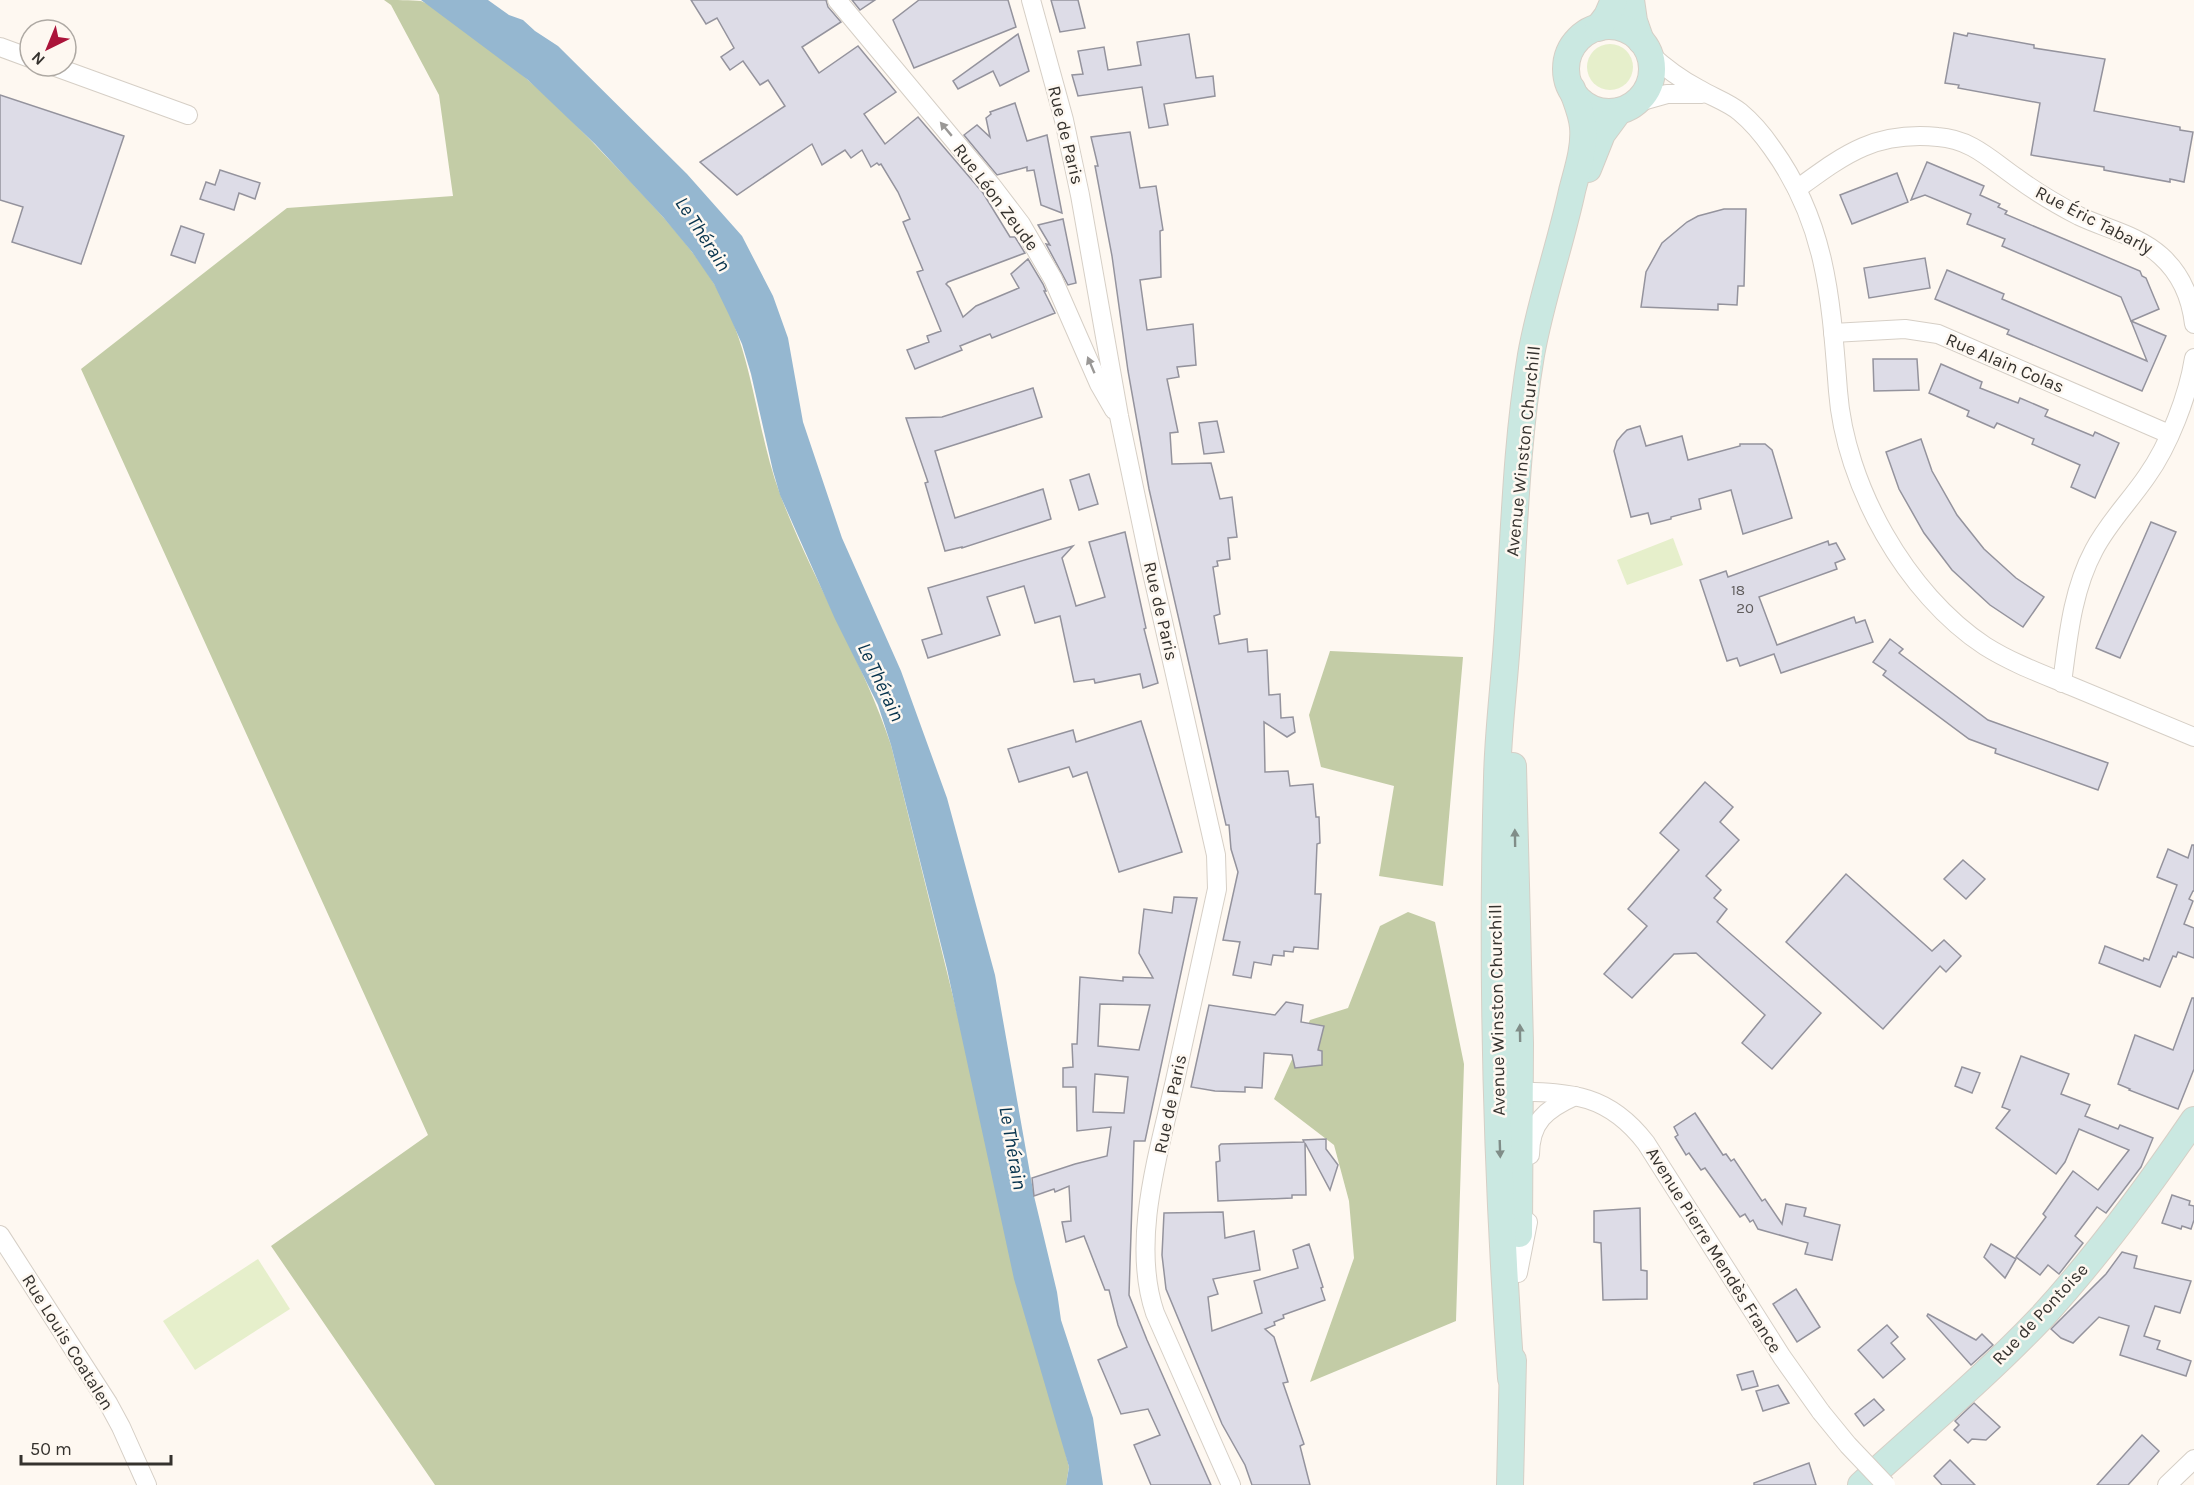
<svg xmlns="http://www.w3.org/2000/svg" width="2194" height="1485" viewBox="0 0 2194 1485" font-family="Karla,sans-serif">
<rect width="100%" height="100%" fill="#fef8f1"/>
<g fill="#e6efcb">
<circle cx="1610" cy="67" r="23"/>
<path d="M1673 538 1683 565 1627 585 1617 560Z"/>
<path d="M258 1259 290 1309 195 1370 163 1321Z"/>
</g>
<g fill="#c3cca6">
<path d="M384 0C394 0 412 0 421 1 432 5 453 23 464 31 485 47 508 62 528 80 564 111 596 146 629 180 659 212 690 245 713 282 754 348 754 424 780 494 812 580 862 658 891 745L1069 1467 1066 1485H435L271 1246 428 1135 81 369 287 208 453 196 439 95 391 5Z"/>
<path d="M1330 651 1463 657 1443 886 1379 876 1394 786 1321 767 1309 715Z"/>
<path d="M1408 912 1435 922 1464 1064 1456 1321 1310 1382 1354 1258 1349 1201 1334 1145 1274 1099 1310 1020 1348 1008 1380 926Z"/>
</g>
<path fill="#95b7d0" d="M421 0H488L509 15 523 20 535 31 558 46 687 174 742 236 773 296 788 338 803 422 842 538 901 671 947 798 995 975 1034 1196 1057 1292 1061 1320 1093 1418 1103 1485H1066L1069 1467 1014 1279 947 969 891 745 878 705 835 619 780 495 773 471 751 374 742 344 729 315 714 284 692 252 663 217 595 144 528 80Z"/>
<g fill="#dddce7" stroke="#94939d" stroke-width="1.5" fill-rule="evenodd">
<path d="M691 0H826L828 7 841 22 802 47 819 73 858 46 896 92 864 114 885 144 918 117 983 193 1010 237H1015L1025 253 948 282 946 284 950 288 963 317 976 306 1019 288 1011 274 1028 259 1043 284 1046 291H1044L1055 313 992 338 990 334 960 346 962 350 915 369 907 350 929 342 927 336 941 331 917 272 923 270 903 222 910 219 898 192 881 164 879 165 877 163 871 167 862 150 851 158 845 150 822 165 812 144 737 195 700 162 785 106 768 80 760 85 743 61 730 70 721 57 734 48 717 18 706 24Z"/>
<path d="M852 0H875L860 10Z"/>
<path d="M919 0H1008L1016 27 914 68 893 20Z"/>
<path d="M1051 0H1078L1085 28 1060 32Z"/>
<path d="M1954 33 1967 36 1968 33 2034 45V48L2105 59 2094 111 2180 127V130L2193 132 2184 182 2170 179V182L2104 170V167L2031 155 2040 103 1958 88 1959 85 1945 83Z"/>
<path d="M1018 34 1029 71 1000 86 993 71 958 89 953 81Z"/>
<path d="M1189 34 1196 78 1213 76 1215 96 1164 104 1168 125 1149 128 1142 87 1078 96 1072 75 1083 74 1078 51 1104 47 1108 70 1141 65 1137 42Z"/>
<path d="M0 95 124 136 81 264 12 242 23 207 0 200Z"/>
<path d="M1015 103 1027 141 1047 135 1062 213 1041 205 1034 170 1027 171V167L997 175 964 135 977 125 990 137 986 118 991 114 990 112Z"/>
<path d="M1130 132 1140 188 1156 186 1163 230 1160 231 1161 277 1140 280 1147 330 1193 324 1196 365 1177 367 1179 377 1167 379 1178 432 1170 433 1172 464 1211 463 1220 499 1232 497 1237 537 1228 538 1230 559 1217 561 1218 566 1213 567 1220 614 1214 616 1219 644 1247 639 1248 652 1267 650 1269 695 1280 694 1281 718 1293 717 1295 732 1287 737 1264 722 1265 772 1288 771 1290 786 1313 784 1316 817H1319L1320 843 1317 844 1315 894H1321L1318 949 1294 947 1293 952 1284 951V956L1273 955 1271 965 1254 962 1251 978 1233 975 1240 942 1223 940 1238 872 1231 849 1229 825H1226L1149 489 1128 371 1112 256 1095 166H1098L1091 137Z"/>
<path d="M1927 162 1984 186 1980 195 2000 204 1998 207 2007 211 2005 214 2140 271 2142 276 2146 278 2159 309 2131 321 2121 297 2002 246 2005 239 1967 224 1971 214 1925 195 1911 200Z"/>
<path d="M220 170 260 183 255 199 239 193 234 210 200 199 206 182 215 185Z"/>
<path d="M1897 173 1908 202 1852 224 1840 195Z"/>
<path d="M1724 209H1746L1744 286H1738L1737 305 1718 304V310L1641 307 1646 272 1662 243 1687 222 1698 216Z"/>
<path d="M1063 219 1076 283 1068 285 1046 244 1050 245 1038 225Z"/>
<path d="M181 226 204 234 195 263 171 255Z"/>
<path d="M1925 258 1930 288 1869 298 1864 268Z"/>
<path d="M1947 270 2004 294 2002 299 2147 361 2131 321 2166 336 2142 391 2007 334 2009 330 1935 299Z"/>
<path d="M1873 359H1917L1919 390 1874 391Z"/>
<path d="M1941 364 1982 382 1980 388 2018 403 2020 398 2048 410 2045 416 2093 436 2095 432 2119 443 2095 498 2071 487 2080 465 2032 444 2034 439 1997 423 1994 428 1967 416 1969 411 1929 393Z"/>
<path d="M1033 388 1042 417 935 451 955 518 1043 489 1051 519 962 548V547L945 551 925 483 928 482 906 418 942 417Z"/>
<path d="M1217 421 1224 452 1204 454 1199 423Z"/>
<path d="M1640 426 1646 446 1682 436 1688 460 1740 446V444H1765L1772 450 1792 518 1743 534 1731 490 1699 499 1701 509 1671 517V519L1651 524 1648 513 1631 517 1614 451 1617 441 1622 435 1627 430Z"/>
<path d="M1921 439 1932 471 1957 515 1984 549 2016 578 2044 597 2023 627 1990 605 1952 570 1924 533 1899 489 1886 452Z"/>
<path d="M1089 474 1098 504 1079 510 1070 480Z"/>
<path d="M2151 522 2176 532 2120 658 2096 648Z"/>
<path d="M1125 532 1146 628 1144 629 1158 683 1143 688 1140 674 1095 683 1094 679 1074 682 1060 616 1035 623 1024 586 987 597 1000 635 928 658 922 640 942 634 928 588 1073 546 1062 558 1076 606 1105 597 1089 542Z"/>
<path d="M1828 541 1829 545 1836 543 1845 559 1835 563 1837 569 1759 597 1777 645 1854 617 1856 623 1865 620 1873 642 1781 673 1774 654 1740 666 1737 658 1727 661 1700 580 1726 571 1728 577Z"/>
<path d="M1890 639 1903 649 1899 653 1988 720 2108 763 2098 790 1995 753 1996 749 1969 739 1883 675 1886 671 1873 662Z"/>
<path d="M1141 721 1182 852 1119 872 1087 772 1073 777 1069 767 1019 782 1008 749 1073 730 1076 742Z"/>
<path d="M1705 782 1733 807 1720 822 1739 840 1706 876 1721 890 1714 898 1727 909 1717 922 1821 1013 1772 1069 1742 1043 1765 1015 1696 953 1674 954 1632 998 1604 974 1647 926 1628 909 1679 850 1660 833Z"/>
<path d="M2192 845H2194V891H2193L2189 899 2193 901 2184 924 2194 928V958L2178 952 2176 957 2173 956 2160 987 2099 963 2105 946 2143 961 2144 958 2149 960 2177 885 2157 877 2168 849 2188 858Z"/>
<path d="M1963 860 1985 879 1966 899 1944 879Z"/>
<path d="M1846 874 1932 951 1944 940 1961 956 1946 972 1940 966 1883 1029 1786 942Z"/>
<path d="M1174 897 1197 898 1145 1141H1134L1129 1295 1147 1340 1211 1485H1151L1134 1445 1160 1435 1148 1409 1121 1414 1098 1360 1127 1347 1118 1325 1109 1290H1105L1084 1236 1066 1242 1062 1222 1071 1221 1069 1186 1055 1192 1054 1189 1034 1196 1032 1178 1075 1164 1107 1156 1111 1127 1077 1131 1076 1087H1063V1068L1073 1067 1072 1044H1077L1080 977 1123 981V977L1153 978 1139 953 1144 909 1172 913ZM1100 1004 1150 1005 1139 1050 1098 1046ZM1095 1074 1128 1077 1124 1113 1093 1112Z"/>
<path d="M2192 998H2194V1069L2178 1109 2129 1090 2130 1089 2118 1084 2135 1035 2173 1050Z"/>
<path d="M1286 1002 1303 1005 1301 1022 1324 1026 1318 1050 1322 1051V1065L1295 1068 1292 1055 1264 1053 1262 1088 1245 1087V1092L1215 1091 1191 1087 1209 1005 1275 1015Z"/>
<path d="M2021 1056 2069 1074 2061 1094 2090 1105 2085 1116 2118 1129 2120 1125 2153 1138 2141 1167 2106 1213 2097 1207 2075 1236 2083 1243 2059 1274 2048 1265 2040 1275 2016 1257 2046 1217 2043 1214 2073 1171 2098 1190 2129 1150 2079 1129 2065 1162 2056 1174 1996 1128 2010 1110 2002 1107Z"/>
<path d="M1962 1067 1980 1073 1972 1093 1955 1086Z"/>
<path d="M1695 1113 1723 1155 1726 1154 1731 1161 1734 1159 1762 1201 1765 1199 1782 1224 1786 1204 1806 1208 1804 1216 1840 1225 1832 1260 1805 1254 1808 1243 1758 1229 1753 1220 1750 1222 1745 1214 1740 1217 1705 1168 1701 1170 1689 1153 1686 1155 1675 1137 1678 1135 1674 1127Z"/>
<path d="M1326 1139V1149L1338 1165 1330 1190 1305 1143 1306 1195H1292V1198L1218 1201 1216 1162 1220 1161 1219 1146 1221 1144 1304 1142 1303 1140Z"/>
<path d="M2172 1195 2190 1201 2189 1205 2194 1206V1220L2191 1229 2182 1226 2181 1229 2162 1223Z"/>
<path d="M1640 1208 1641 1270 1647 1271V1299L1603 1300 1601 1243 1594 1242V1211Z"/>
<path d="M1223 1212 1225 1238 1254 1231 1260 1270 1213 1279 1218 1294 1208 1297 1212 1331 1262 1313 1254 1281 1298 1268 1293 1250 1309 1244 1323 1287 1321 1288 1325 1300 1283 1315 1284 1318 1274 1322 1275 1325 1265 1329 1274 1337 1288 1382 1283 1383 1304 1444 1300 1446 1310 1485H1252L1245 1465 1222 1424 1166 1289 1162 1255 1164 1213Z"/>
<path d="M1991 1244 2016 1259 2005 1278 1984 1257Z"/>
<path d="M2122 1252 2137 1256 2134 1268 2191 1281 2180 1313 2155 1306 2144 1336 2160 1341 2157 1349 2191 1361 2186 1376 2120 1355 2129 1326 2099 1317 2073 1343 2061 1338 2051 1329 2106 1274Z"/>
<path d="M1796 1289 1820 1327 1797 1342 1773 1304Z"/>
<path d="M1928 1314 1976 1340 1982 1334 1993 1345 1971 1365 1927 1316Z"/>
<path d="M1887 1325 1898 1337 1891 1343 1905 1359 1883 1378 1858 1350Z"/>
<path d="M1753 1371 1758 1386 1742 1390 1737 1375Z"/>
<path d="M1778 1385 1789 1403 1763 1411 1756 1391Z"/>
<path d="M1874 1399 1884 1410 1864 1426 1855 1414Z"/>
<path d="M1974 1403 2000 1427 1986 1440 1972 1439 1968 1443 1954 1430 1959 1425 1955 1421Z"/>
<path d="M2142 1435 2159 1451 2128 1485H2097Z"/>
<path d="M1950 1460 1975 1485H1942L1934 1476Z"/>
<path d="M1809 1463 1816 1485H1754V1483Z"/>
</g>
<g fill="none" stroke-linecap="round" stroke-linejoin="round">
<g stroke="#d6cfc6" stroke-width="20">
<g id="street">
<path d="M837 0 992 186 1021 224 1053 279 1099 384 1114 410"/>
<path d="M1031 0 1064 120 1080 195 1119 416 1150 564 1216 855 1217 889C1203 952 1189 1014 1176 1076 1160 1149 1130 1240 1155 1313L1231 1485"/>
<path d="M0 47 30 58"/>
<path d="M1649 53C1664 67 1680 79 1699 89 1712 97 1728 102 1740 112 1752 122 1763 135 1772 148 1827 224 1831 301 1838 391 1845 485 1906 594 1985 646 2012 663 2042 674 2071 686 2112 703 2153 720 2194 737"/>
<path d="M53 66 188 115"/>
<path d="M1635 103 1667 94H1702"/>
<path d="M1797 189C1845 154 1875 131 1938 137 1971 139 1991 160 2017 178 2036 192 2058 205 2079 216 2106 229 2138 235 2161 256 2181 274 2191 298 2194 324"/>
<path d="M1833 333 1905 329 1938 334 2169 434"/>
<path d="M2062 683C2068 638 2072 591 2094 550 2108 523 2130 501 2147 476 2169 445 2188 396 2194 358"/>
<path d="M1509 1091C1569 1093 1607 1092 1646 1143L1782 1357 1821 1412"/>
<path d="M1530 1155C1530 1122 1546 1109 1575 1096"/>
<path d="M0 1235 108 1403 121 1427 147 1485"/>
<path d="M1518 1273 1528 1222"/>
<path d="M2167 1485 2194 1459"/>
</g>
</g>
<g stroke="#d6cfc6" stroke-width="28">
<g id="secondary">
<path d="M1631 0 1634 21 1641 41"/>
<circle cx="1609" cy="69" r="43"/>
<path d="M1598 28 1607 16 1614 0"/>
<path d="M1588 169 1602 134 1619 111"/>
<path d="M1513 766 1520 1043 1519 1234"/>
<path d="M1511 1378C1497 1179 1491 977 1497 778 1498 732 1504 687 1507 641 1514 546 1515 450 1531 355 1541 299 1560 246 1572 191 1577 171 1585 148 1583 127 1582 114 1576 101 1572 89"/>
<path d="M1510 1485 1513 1360"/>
<path d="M1861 1485C1921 1430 1985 1377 2041 1318 2095 1259 2149 1186 2194 1120"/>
</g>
</g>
<use href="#street" stroke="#fff" stroke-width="18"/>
<use href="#secondary" stroke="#cae8e1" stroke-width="26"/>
<g stroke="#d6cfc6" stroke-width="20" stroke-linecap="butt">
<path id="street-bridge" d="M1821 1412 1848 1445 1886 1485"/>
</g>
<use href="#street-bridge" stroke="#fff" stroke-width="18"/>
</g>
<defs><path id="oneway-solid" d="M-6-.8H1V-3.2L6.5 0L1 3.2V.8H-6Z" transform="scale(1.5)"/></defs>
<g fill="#9a9896">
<use href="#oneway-solid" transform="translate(946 129) rotate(-130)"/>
<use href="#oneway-solid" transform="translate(1091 365) rotate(-113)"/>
</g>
<g fill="#808d88">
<use href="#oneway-solid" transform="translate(1515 838) rotate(-91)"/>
<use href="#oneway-solid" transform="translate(1520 1033) rotate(-91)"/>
<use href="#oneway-solid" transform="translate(1500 1149) rotate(88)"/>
</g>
<g text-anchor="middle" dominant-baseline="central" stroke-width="5" stroke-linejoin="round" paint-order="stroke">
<g font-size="15" fill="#5f5c5c">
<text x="1738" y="590">18</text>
<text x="1745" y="608">20</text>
</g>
<g font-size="18" fill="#35322e" stroke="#fef8f1">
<text transform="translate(1066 135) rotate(76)">Rue de Paris</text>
<text transform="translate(996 197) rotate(53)">Rue Léon Zeude</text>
<text transform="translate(2094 220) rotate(27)">Rue Éric Tabarly</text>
<text transform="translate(2005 363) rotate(23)">Rue Alain Colas</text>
<text transform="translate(1523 451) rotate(-84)">Avenue Winston Churchill</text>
<text transform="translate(1161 611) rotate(77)">Rue de Paris</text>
<text transform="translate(1497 1010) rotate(-91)">Avenue Winston Churchill</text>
<text transform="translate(1170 1104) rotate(-78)">Rue de Paris</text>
<text transform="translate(1714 1250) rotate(58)">Avenue Pierre Mendès France</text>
<text transform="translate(2040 1314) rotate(-47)">Rue de Pontoise</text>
<text transform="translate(68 1342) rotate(58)">Rue Louis Coatalen</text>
</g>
<g font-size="20" font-style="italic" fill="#05324c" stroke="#fef8f1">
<text transform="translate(703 234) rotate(57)">Le Thérain</text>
<text transform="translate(881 682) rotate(65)">Le Thérain</text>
<text transform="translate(1013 1148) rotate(80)">Le Thérain</text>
</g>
</g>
<g transform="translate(48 48) rotate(223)"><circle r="28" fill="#fef8f1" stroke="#aea9a3" stroke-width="1.5"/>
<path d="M0-4.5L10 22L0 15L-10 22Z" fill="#ab143a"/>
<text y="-9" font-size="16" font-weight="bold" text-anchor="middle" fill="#35322e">N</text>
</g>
<path d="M21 1455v9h150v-9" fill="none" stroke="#35322e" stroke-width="3"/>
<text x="30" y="1455" font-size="18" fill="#35322e" stroke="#fef8f1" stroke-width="4.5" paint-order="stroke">50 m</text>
</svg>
